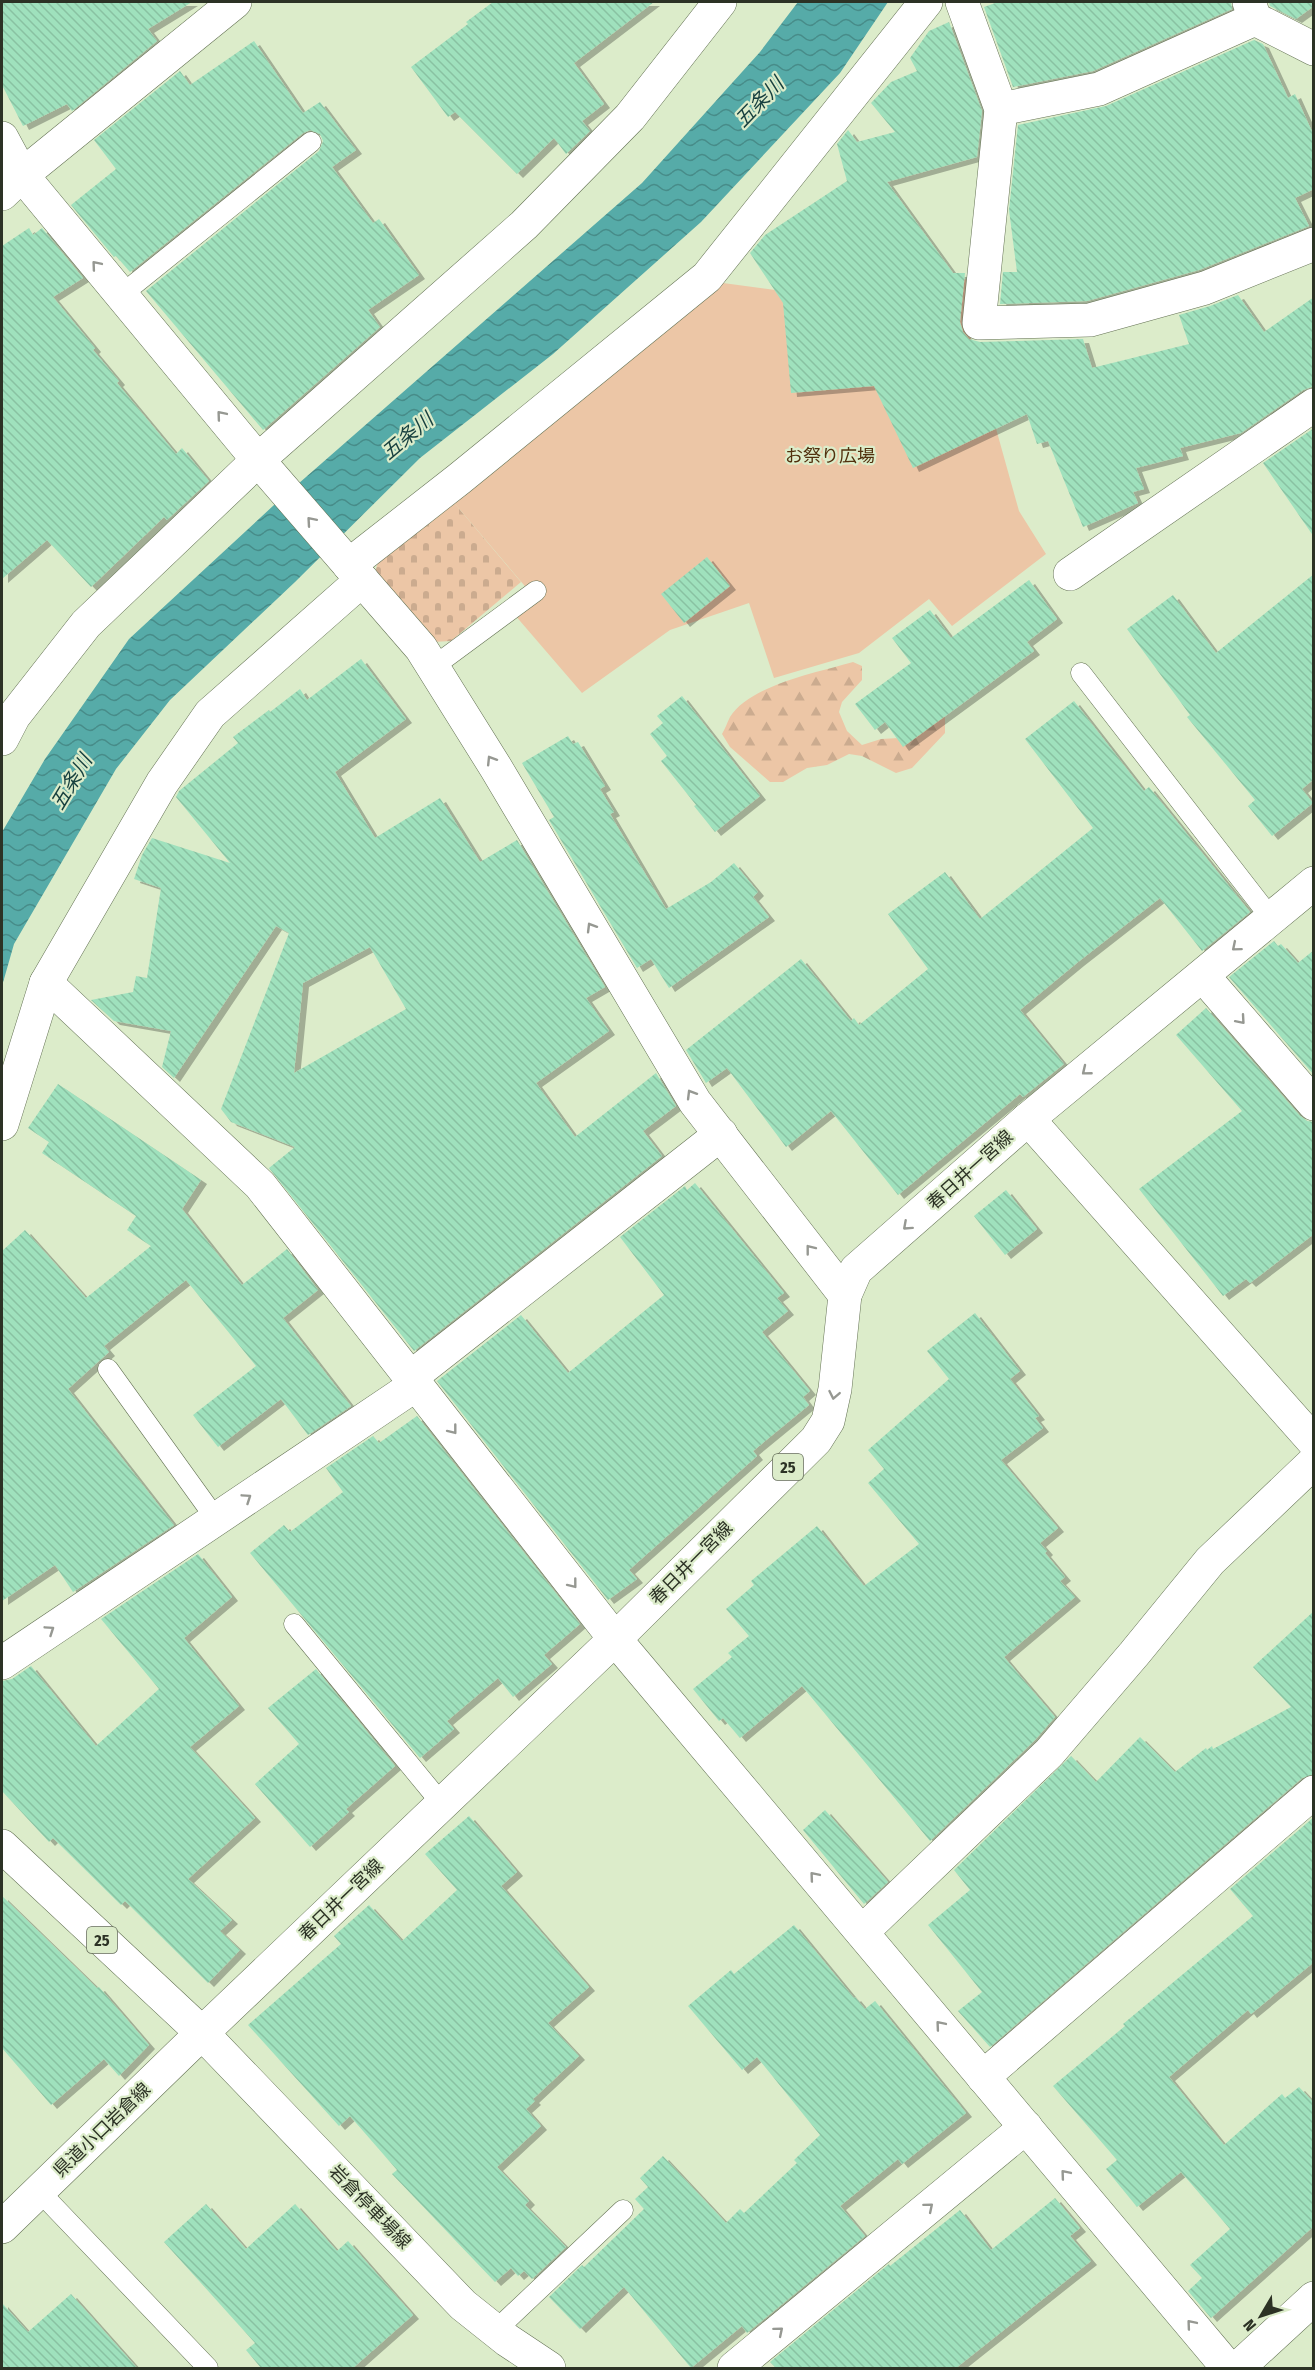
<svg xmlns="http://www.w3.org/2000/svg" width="1315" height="2370" viewBox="0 0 1315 2370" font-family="'Fira Sans Condensed','Noto Sans JP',sans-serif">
<defs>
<pattern id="forest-firs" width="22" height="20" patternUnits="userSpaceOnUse" patternTransform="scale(1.5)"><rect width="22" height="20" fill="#ecc6a6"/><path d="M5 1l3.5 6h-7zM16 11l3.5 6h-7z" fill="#cbab8f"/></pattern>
<pattern id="cemetery-stones" width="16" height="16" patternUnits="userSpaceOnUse" patternTransform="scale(1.5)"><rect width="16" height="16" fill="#ecc6a6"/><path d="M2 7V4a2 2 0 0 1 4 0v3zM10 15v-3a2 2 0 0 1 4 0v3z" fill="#cbab8f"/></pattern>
<pattern id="water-waves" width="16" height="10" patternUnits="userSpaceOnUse" patternTransform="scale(1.5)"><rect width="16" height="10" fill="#56aba8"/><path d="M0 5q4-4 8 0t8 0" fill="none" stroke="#478c89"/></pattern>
<pattern id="building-back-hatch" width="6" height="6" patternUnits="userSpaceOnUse" patternTransform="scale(1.5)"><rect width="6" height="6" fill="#9fe1bd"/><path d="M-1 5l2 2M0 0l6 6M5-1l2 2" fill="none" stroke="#89c2a2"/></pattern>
<filter id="shadow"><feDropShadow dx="6" dy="4" stdDeviation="0" flood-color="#0004"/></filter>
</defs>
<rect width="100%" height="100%" fill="#dcecca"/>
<path fill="url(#forest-firs)" d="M853 662 862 666V680L842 702 839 712 847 731 862 745 881 739 899 738 937 708 945 718V733L912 768 896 773 862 756 849 754 827 765 807 768 783 782H770L730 747 722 734C725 729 727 723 730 717 750 685 819 672 853 662Z"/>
<path fill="url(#cemetery-stones)" d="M450 498 521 582 451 641 432 642 375 573 380 554Z"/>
<path fill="#ecc6a6" d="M971 279 966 321 1019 511 1046 554 952 626 929 599 859 653 774 678 749 603 670 630 582 693 514 614 535 598 450 498 723 283 783 291Z"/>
<path fill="url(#water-waves)" d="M798 2H888L840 73 701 222 553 354 420 458 295 582 170 700 116 769 14 944 2 986V832L45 759 129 639 274 505 642 183 760 52Z"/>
<g fill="url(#building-back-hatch)" fill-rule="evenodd" filter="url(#shadow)">
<path d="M2 2H192L148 29 157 41 72 111 67 104 23 126 2 85Z"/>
<path d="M493 2H654L574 63 604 104 582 121 590 131 566 154 554 138 517 174 455 112 448 117 411 67 468 24 466 22Z"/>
<path d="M998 2H1231L1232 9 1093 71 1013 87 984 7Z"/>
<path d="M1269 2H1314V6L1296 19 1270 6Z"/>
<path d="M949 22 982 111 977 157 887 182 953 273H965L960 322 963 332 969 339 980 342 1083 339 1092 368 1189 344 1179 315 1210 306 1238 295 1264 332 1314 297V386L1303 390 1241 433 1180 448 1183 456 1136 468 1144 489 1133 492 1138 503 1083 527 1048 441 1037 444 1027 414 913 468 874 386 791 393 783 303 750 253 765 235 847 181 837 144 848 130 857 142 895 132 871 103 891 82 917 71 910 58 929 31Z"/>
<path d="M1254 40 1263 44 1288 98 1295 94 1314 136V189L1295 198 1309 226 1199 270 1087 301 1000 304 1003 272H1017L1009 210 1018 125 1106 106Z"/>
<path d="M254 41 303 113 320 102 356 150 332 167 373 223 379 219 419 275 368 310 380 327 263 430 146 291 319 151 323 141 320 134 310 130 303 133 130 272 116 256 114 257 71 205 116 169 94 140 180 71 190 85Z"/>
<path d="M29 228 33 235 42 228 83 278 53 297 95 348 93 350 119 381 117 383 176 454 182 448 209 481 167 520 164 517 91 587 47 540 2 579V246Z"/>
<path d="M1314 428V537L1263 463Z"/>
<path d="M707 557 730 586 684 623 661 594Z"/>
<path d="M1314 574V779L1302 789 1313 803 1272 836 1248 806 1255 800 1187 717 1190 715 1127 629 1173 595 1216 653Z"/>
<path d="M1029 580 1057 619 1027 642 1034 651 903 747 885 722 875 730 855 704 911 663 892 638 930 610 951 638Z"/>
<path d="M361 659 406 719 335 772 375 838 440 798 480 862 517 840 605 987 586 998 609 1031 536 1083 575 1137 656 1073 676 1106 643 1131 662 1156 414 1351 269 1168 295 1147 231 1122 221 1109 289 933 276 926 174 1078 162 1067 171 1031 114 1021 91 1000 133 992 136 976 147 978 161 888 134 879 142 855 152 838 230 863 176 797 179 791 238 743 233 737 269 710 270 712 300 689 307 700ZM370 947 406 1009 294 1073 303 983Z"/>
<path d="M682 696 760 796 715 832 694 806 696 805 661 761 667 756 650 734 663 723 657 716Z"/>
<path d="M1074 701 1144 791 1149 787 1250 912 1202 951 1160 898 1078 962 1020 1010 1064 1064 1023 1097 1020 1094 898 1195 831 1111 786 1147 727 1068 706 1083 686 1050 801 959 851 1021 854 1018 859 1025 928 969 888 914 945 872 980 919 1093 828 1025 739Z"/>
<path d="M568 736 573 744 578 742 605 786 600 789 614 812 610 814 666 909 711 882 734 863 758 892 753 897 769 917 669 988 651 959 637 968 549 820 554 817 522 763Z"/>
<path d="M1274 941 1278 946 1281 944 1298 963 1314 950V1075L1229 977Z"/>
<path d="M1206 1008 1300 1116 1307 1121 1314 1122V1234L1250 1283 1246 1279 1223 1296 1139 1189 1242 1111 1176 1035Z"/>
<path d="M58 1084 201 1180 182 1209 242 1285 287 1249 318 1290 283 1318 351 1406 308 1435 281 1399 218 1447 193 1415 256 1366 186 1280 104 1346 109 1352 68 1389 174 1525 73 1592 55 1565 2 1601V1251L25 1230 86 1298 151 1246 127 1230 136 1216 42 1153 49 1142 28 1128Z"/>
<path d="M695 1183 784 1293 777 1298 788 1311 762 1332 810 1391 803 1397 809 1405 753 1451 757 1456 629 1570 637 1579 608 1600 437 1381 521 1315 568 1373 664 1295 620 1237 685 1186 687 1190Z"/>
<path d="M1006 1190 1037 1229 1005 1255 974 1216Z"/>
<path d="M975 1313 1020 1371 1010 1379 1039 1416 1035 1418 1043 1428 1001 1460 1058 1528 1040 1543 1047 1551 1045 1553 1065 1577 1060 1581 1075 1597 1004 1657 1055 1717 1035 1740 930 1841 802 1686 740 1738 723 1718 719 1721 693 1689 732 1657 728 1653 749 1636 726 1609 754 1585 751 1581 817 1526 864 1586 919 1544 868 1483 884 1469 868 1450 949 1379 927 1351Z"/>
<path d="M417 1416 580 1624 544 1655 552 1664 513 1697 498 1678 447 1721 454 1729 420 1758 250 1553 284 1525 290 1532 343 1492 326 1468 373 1436 379 1443Z"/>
<path d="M198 1554 232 1597 184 1638 239 1706 190 1747 255 1818 188 1879 232 1920 220 1931 240 1950 208 1983 125 1901 121 1905 53 1838 49 1842 2 1791V1681L12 1679 31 1666 96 1746 159 1689 101 1619Z"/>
<path d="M1314 1611V1774L1302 1778 990 2047 958 2011 982 1992 928 1925 970 1890 954 1870 1071 1756 1096 1782 1140 1737 1175 1772 1206 1748 1207 1750 1212 1746 1213 1749 1291 1707 1253 1667Z"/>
<path d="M316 1669 395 1766 346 1809 349 1812 310 1847 255 1784 299 1744 268 1708Z"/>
<path d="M825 1810 888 1882 864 1904 803 1830Z"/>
<path d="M469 1816 517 1872 501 1886 589 1987 548 2023 579 2056 533 2099 535 2101 526 2109 541 2126 497 2167 529 2201 525 2205 566 2247 532 2279 524 2271 518 2276 511 2268 495 2282 392 2174 397 2170 350 2116 339 2126 248 2025 341 1944 334 1936 369 1905 402 1941 457 1890 425 1854Z"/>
<path d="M1314 1817V1962L1251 2014 1248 2010 1169 2077 1224 2145 1282 2094 1285 2098 1299 2087 1314 2103V2226L1211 2318 1188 2291 1202 2278 1190 2265 1230 2229 1181 2172 1137 2207 1106 2169 1117 2160 1053 2086 1125 2026 1123 2024 1253 1916 1230 1889Z"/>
<path d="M2 1896 97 1988 99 1987 149 2045 119 2076 104 2059 51 2105 2 2048Z"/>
<path d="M794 1925 854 1998 855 1997 865 2009 875 2001 966 2113 902 2164 898 2159 840 2206 865 2236 747 2333 742 2326 691 2368 624 2287 580 2329 549 2297 582 2265 584 2267 644 2209 635 2199 648 2187 640 2178 663 2156 726 2223 740 2209 744 2213 797 2163 794 2160 820 2135 757 2057 742 2070 688 2006 731 1970 734 1974Z"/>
<path d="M1055 2198 1080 2228 1070 2236 1091 2261 956 2368H776L770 2362 889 2264 890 2266 960 2210 991 2250Z"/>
<path d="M206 2204 246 2249 295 2204 337 2251 348 2241 413 2315 353 2368H261L246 2350 255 2343 164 2242Z"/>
<path d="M71 2294 137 2368H2V2303L28 2332Z"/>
</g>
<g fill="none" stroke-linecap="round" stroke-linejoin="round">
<g stroke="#647254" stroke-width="21">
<g id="service">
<path d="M121 295 311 142"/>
<path d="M433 667 536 591"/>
<path d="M1081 673 1271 918"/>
<path d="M108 1369 216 1519"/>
<path d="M294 1624 442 1804"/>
<path d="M39 2191 208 2368"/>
<path d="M495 2331 623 2210"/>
</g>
</g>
<g stroke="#647254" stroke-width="34">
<g id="minor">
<path d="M962 2 1001 109 979 323 1090 320 1205 288 1314 244"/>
<path d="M1249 2 1255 19 1314 49"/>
<path d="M1001 109 1099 89 1255 19"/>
<path d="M2 138 22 175 258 460 421 648 496 768 695 1102 845 1295"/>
<path d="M2 194 22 175 235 2"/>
<path d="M349 565 459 479 707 277 926 2"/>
<path d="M1070 574 1314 405"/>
<path d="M2 739 14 716 86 624 258 460 524 225 630 117 720 2"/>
<path d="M1203 976 1314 1104"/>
<path d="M46 983 260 1185 615 1639 1228 2368"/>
<path d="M1028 1119 1314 1442"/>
<path d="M2 1124 46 983 162 783 210 714 362 580"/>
<path d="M411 1377 721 1134"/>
<path d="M2 1663 417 1384"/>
<path d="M862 1932 1049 1753 1134 1654 1210 1561 1314 1462"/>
<path d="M983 2077 1314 1792"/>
<path d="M734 2368 1026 2127"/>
</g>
</g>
<g stroke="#647254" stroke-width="34">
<g id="secondary">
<path d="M2 2227 202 2033 463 2305 507 2340 549 2368"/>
<path d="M1238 2368 1314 2298"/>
</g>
</g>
<g stroke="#647254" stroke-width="34">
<path id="primary" d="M2 1846 202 2033 615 1639 816 1440 828 1421 835 1389 845 1295 856 1270 1028 1119 1314 883"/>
</g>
<use href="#service" stroke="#fff" stroke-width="20"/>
<use href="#minor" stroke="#fff" stroke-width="33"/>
<use href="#secondary" stroke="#fff" stroke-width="33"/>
<use href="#primary" stroke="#fff" stroke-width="33"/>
</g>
<defs><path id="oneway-chevron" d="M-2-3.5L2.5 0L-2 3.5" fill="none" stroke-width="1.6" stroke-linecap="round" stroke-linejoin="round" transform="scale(1.5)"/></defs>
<g stroke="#969892">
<use href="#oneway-chevron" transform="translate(96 265) rotate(-130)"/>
<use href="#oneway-chevron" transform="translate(221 415) rotate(-130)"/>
<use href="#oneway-chevron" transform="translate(311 521) rotate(-131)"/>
<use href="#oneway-chevron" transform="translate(491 760) rotate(-122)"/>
<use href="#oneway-chevron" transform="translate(591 927) rotate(-121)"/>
<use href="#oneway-chevron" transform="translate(1236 947) rotate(140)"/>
<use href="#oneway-chevron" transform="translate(1241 1020) rotate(49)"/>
<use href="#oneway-chevron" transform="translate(1086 1071) rotate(141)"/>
<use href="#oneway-chevron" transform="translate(691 1094) rotate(-121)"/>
<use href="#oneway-chevron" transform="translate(907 1226) rotate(138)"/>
<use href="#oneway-chevron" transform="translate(810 1249) rotate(-128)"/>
<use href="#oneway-chevron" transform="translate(834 1395) rotate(101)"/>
<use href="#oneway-chevron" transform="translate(453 1430) rotate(52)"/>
<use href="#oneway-chevron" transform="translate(247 1498) rotate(-34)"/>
<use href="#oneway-chevron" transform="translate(573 1584) rotate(52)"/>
<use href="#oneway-chevron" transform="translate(50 1630) rotate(-34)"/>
<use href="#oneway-chevron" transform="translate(814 1876) rotate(-130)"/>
<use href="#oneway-chevron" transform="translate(940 2025) rotate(-130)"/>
<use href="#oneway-chevron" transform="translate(1065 2174) rotate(-130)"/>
<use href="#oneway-chevron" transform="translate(929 2207) rotate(-40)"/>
<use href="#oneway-chevron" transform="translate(1191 2324) rotate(-130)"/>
<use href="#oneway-chevron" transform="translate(779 2331) rotate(-40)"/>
</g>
<g text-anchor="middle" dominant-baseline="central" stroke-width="4.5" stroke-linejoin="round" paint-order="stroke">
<g fill="#dcecca" stroke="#616a56" stroke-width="1.5">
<rect x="773" y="1454" width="30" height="26" rx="4.5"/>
<rect x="87" y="1927" width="30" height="26" rx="4.5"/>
</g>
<g font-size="16" font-weight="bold" fill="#2c3225">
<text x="788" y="1467">25</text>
<text x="102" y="1940">25</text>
</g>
<g font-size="18" fill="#51300d" stroke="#dcecca">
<text x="830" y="456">お祭り広場</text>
</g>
<g font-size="18" fill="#2c3225" stroke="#dcecca">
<text transform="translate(970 1170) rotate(-42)">春日井一宮線</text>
<text transform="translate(691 1563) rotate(-45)">春日井一宮線</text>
<text transform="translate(341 1900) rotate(-44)">春日井一宮線</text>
<text transform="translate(102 2130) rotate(-44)">県道小口岩倉線</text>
<text transform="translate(370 2207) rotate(46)">岩倉停車場線</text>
</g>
<g font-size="20" font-style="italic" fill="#163f3e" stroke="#dcecca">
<text transform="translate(759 102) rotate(-46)">五条川</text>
<text transform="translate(407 436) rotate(-40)">五条川</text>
<text transform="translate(71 782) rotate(-59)">五条川</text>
</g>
</g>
<rect width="1315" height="2370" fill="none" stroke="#2c3225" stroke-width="6"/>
<g transform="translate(1261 2316) rotate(231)" stroke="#dcecca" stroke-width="4.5" paint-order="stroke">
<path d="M0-4.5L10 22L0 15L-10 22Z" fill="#2c3225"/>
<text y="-9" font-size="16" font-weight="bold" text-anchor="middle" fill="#2c3225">N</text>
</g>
</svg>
